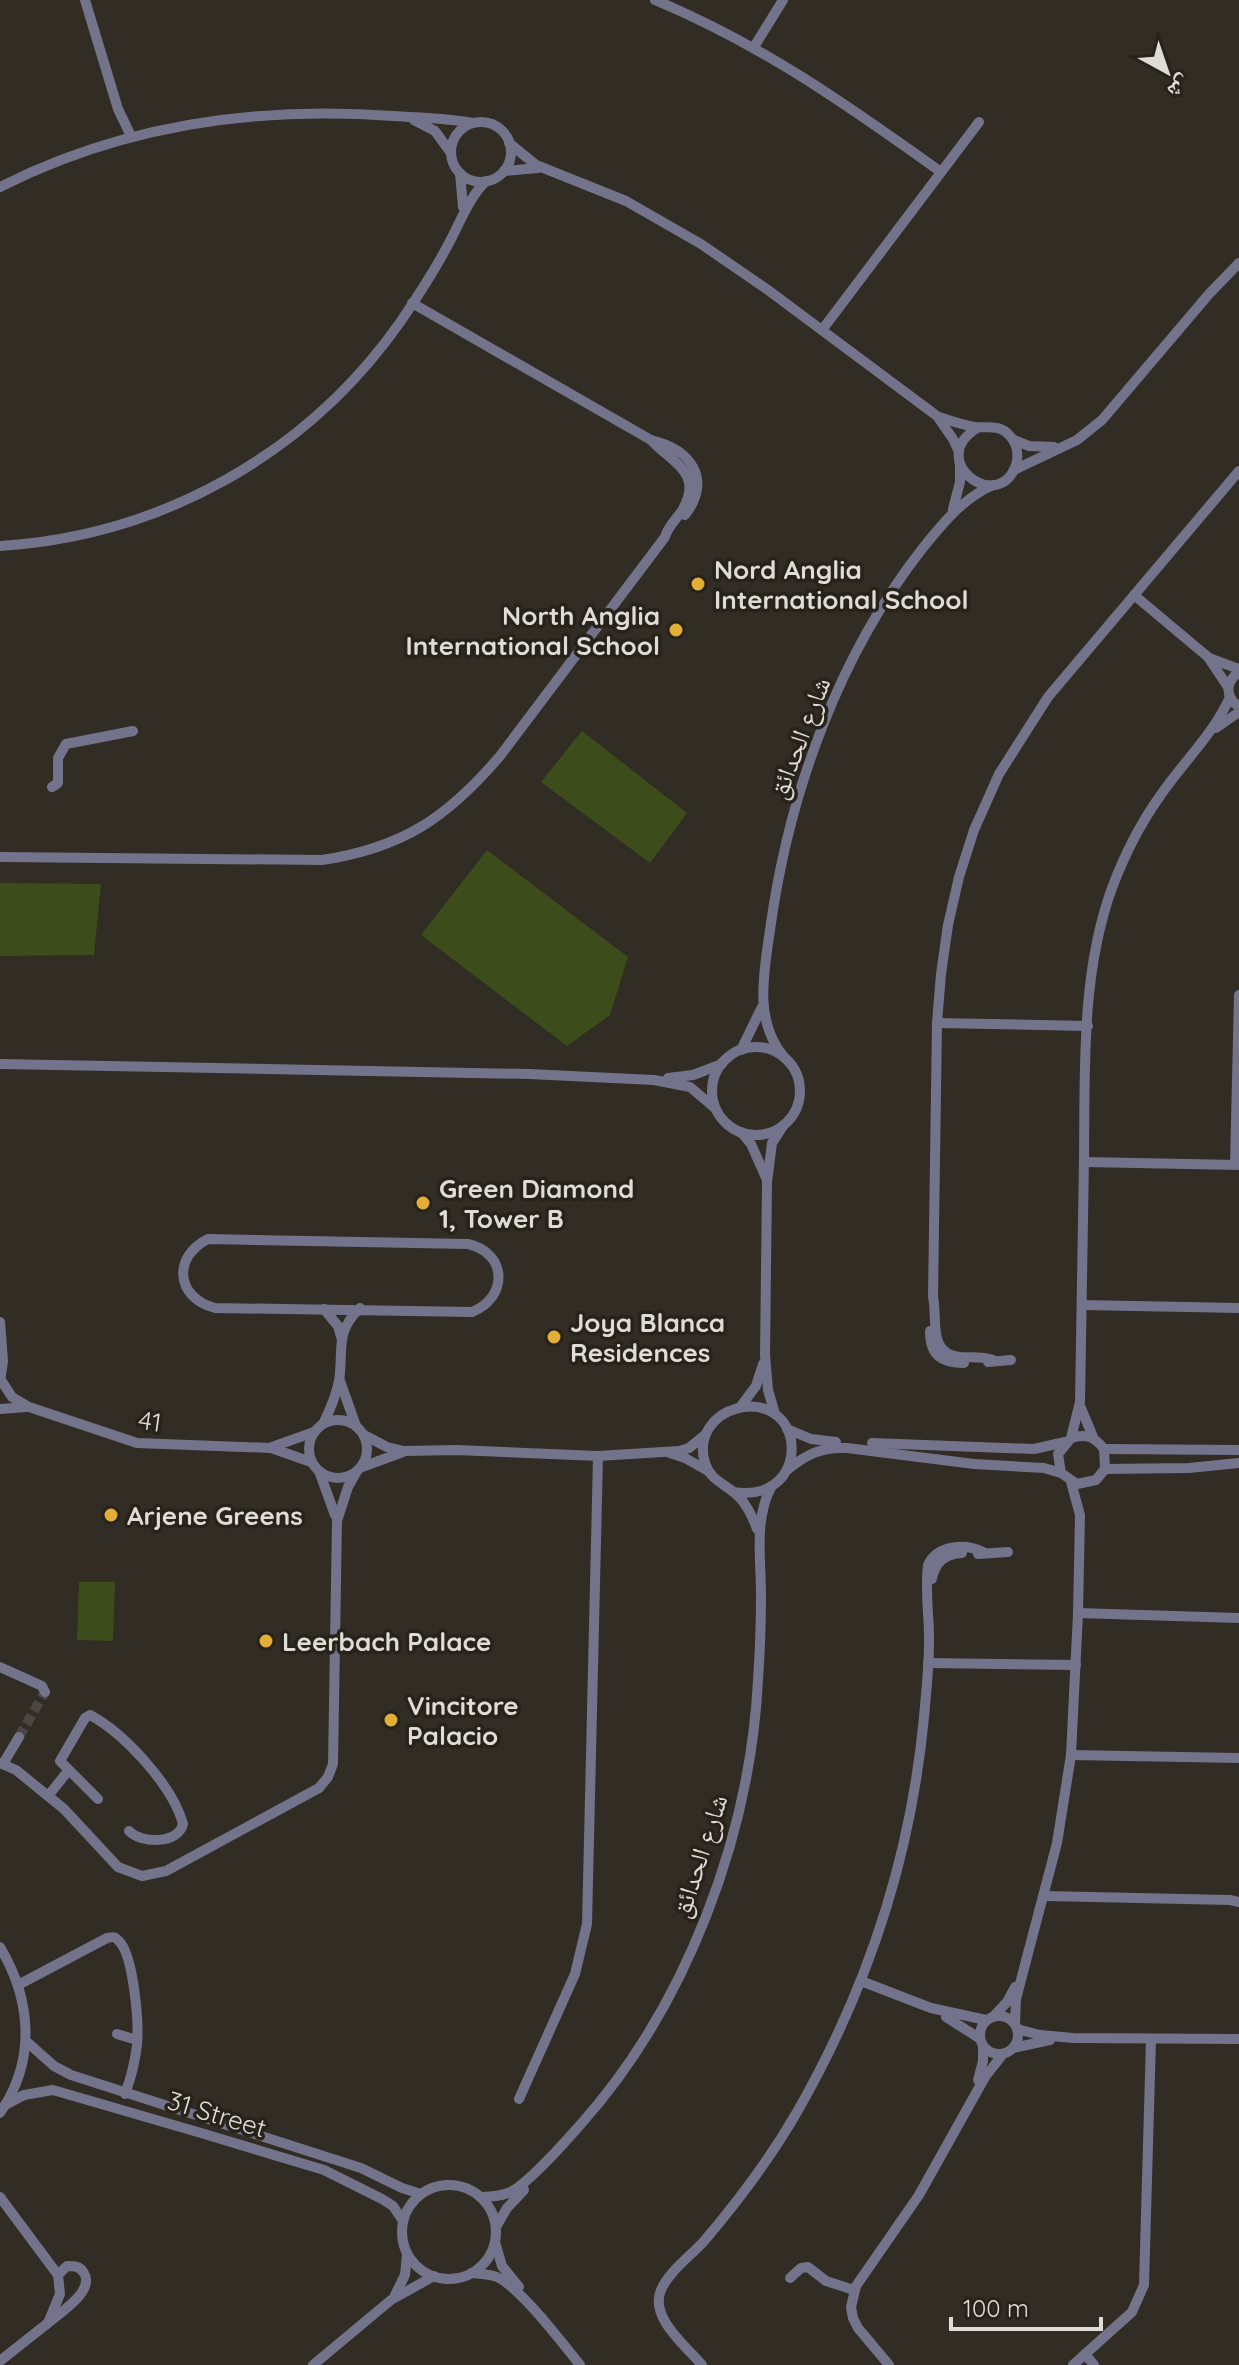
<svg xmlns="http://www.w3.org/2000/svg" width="1239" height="2365" viewBox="0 0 1239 2365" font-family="Quicksand,'Noto Naskh Arabic',sans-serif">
<rect width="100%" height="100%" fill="#312c24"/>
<g fill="#3d4c1b">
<path d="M582 731 687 813 650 863 541 782Z"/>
<path d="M487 850 628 957 610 1015 567 1046 421 935Z"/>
<path d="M0 883 101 884 94 955 0 956Z"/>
<path d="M79 1582H115L113 1641 77 1640Z"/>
</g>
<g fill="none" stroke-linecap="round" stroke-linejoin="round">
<path stroke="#4b463f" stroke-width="10" stroke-dasharray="10 5" stroke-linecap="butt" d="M19 1737 45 1692"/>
<g stroke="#73738b" stroke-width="10">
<path d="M85 0 118 109 131 136"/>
<path d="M655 0C764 46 846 104 941 172"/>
<path d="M754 47 783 0"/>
<path d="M414 120 435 131 451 153"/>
<circle cx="481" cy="152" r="30"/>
<path d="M509 143 536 165 626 201 701 244 768 290 937 416 953 439 959 452"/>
<path d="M504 171 538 168"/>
<path d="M460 173 463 207"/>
<path d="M0 187C123 125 256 106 393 116 420 118 446 118 472 123"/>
<path d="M412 303 651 440C690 449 713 479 685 515"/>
<path d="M822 330 979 122"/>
<path d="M939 417C951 421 963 425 975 427 989 428 1000 424 1010 436 1017 444 1019 455 1016 465 998 516 923 459 979 427"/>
<path d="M1014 440 1029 446 1054 447"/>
<path d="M1014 470 1077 440 1102 420 1209 294 1239 263"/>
<path d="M953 509 960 482V466"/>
<path d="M0 546C161 536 308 454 401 321 418 296 435 270 449 243 461 221 468 199 486 181"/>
<path d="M1134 595 1208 657 1228 687"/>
<path d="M1209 658 1239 669"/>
<path d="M1239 672C1225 682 1225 697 1239 707"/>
<path d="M1216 728 1239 712"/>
<path d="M52 787 58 783V758L66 744 133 731"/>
<path d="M0 857 322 860C403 848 448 817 500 756L665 537C668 526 677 519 683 509 704 471 669 461 651 440"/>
<path d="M937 1023 1088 1026"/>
<circle cx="756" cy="1091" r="44"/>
<path d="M741 1050 762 1007"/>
<path d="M784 1057C752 1019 765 968 771 923 790 791 839 655 922 549 943 523 962 499 993 485"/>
<path d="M0 1064 529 1074 654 1080 690 1087 716 1109"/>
<path d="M668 1078 693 1075 722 1064"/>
<path d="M741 1132 751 1144 767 1180"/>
<path d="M1084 1162 1239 1165"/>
<path d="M1235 1164 1239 995"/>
<path d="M208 1239 468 1244C508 1253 508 1298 472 1312L215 1308C176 1298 172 1257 208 1239Z"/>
<path d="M1082 1305 1239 1308"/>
<path d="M324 1309 338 1326 341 1337"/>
<path d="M0 1322 3 1361 0 1382"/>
<path d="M930 1331C930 1355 941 1363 964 1363"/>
<path d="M993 1360C982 1356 971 1358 960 1357 927 1354 938 1319 933 1297L937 1023 941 974 948 925 959 877 974 830 999 774 1048 697 1239 471"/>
<path d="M988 1362 1011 1360"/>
<path d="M1 1380 12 1397 29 1407 137 1443 271 1448 311 1462"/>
<path d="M340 1381 356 1426"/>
<path d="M741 1406 756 1386 763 1364"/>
<path d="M1081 1408 1093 1437"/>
<path d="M0 1409 27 1407"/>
<path d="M775 1414 768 1390 765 1355 767 1182 772 1143 783 1126"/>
<circle cx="338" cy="1449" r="29"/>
<path d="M323 1424C330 1410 336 1396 339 1381 344 1350 334 1333 360 1308"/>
<path d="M787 1429 811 1439 836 1442"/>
<path d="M364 1435 387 1447 404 1451 456 1450 598 1456 679 1451 689 1448 705 1435"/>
<path d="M1071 1438 1080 1402C1081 1321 1083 1240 1084 1159 1085 1069 1081 973 1112 888 1124 856 1140 824 1160 796 1183 762 1213 735 1230 697"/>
<path d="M872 1443 1034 1449 1065 1442"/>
<path d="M272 1447 314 1432"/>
<path d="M1104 1449 1239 1450"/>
<path d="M670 1453 685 1458 708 1471"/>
<path d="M362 1467 403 1452"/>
<path d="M1105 1469 1189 1468 1239 1463"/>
<path d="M787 1470C807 1454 821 1447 847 1448L974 1464 1044 1468 1061 1473 1077 1484 1096 1480 1105 1469 1104 1449C1095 1437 1086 1433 1071 1438L1058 1454 1061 1473"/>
<path d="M319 1471 335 1515"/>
<path d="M733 1492C753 1495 770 1492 783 1476 791 1465 793 1453 791 1440 779 1382 688 1406 705 1463 711 1482 727 1484 739 1497 748 1506 753 1518 757 1529"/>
<path d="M978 1554 1008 1552"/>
<path d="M932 1579C935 1562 945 1554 962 1553"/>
<path d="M1078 1613 1239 1618"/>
<path d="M928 1663 1076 1665"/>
<path d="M0 1667 42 1686 45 1692"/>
<path d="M1071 1755 1239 1758"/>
<path d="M0 1763 16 1770 64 1809 118 1867 142 1876 166 1871 319 1788 328 1777 333 1764 337 1521 348 1487 357 1471"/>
<path d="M3 1764 19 1737"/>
<path d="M48 1796 68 1771"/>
<path d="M98 1799 60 1761 85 1718 90 1715C124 1733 173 1786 183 1824 178 1844 142 1844 129 1831"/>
<path d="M1045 1896 1230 1900 1239 1902"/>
<path d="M0 1947C32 2001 36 2061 0 2113"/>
<path d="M861 1981 931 2008 986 2020"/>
<path d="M18 1985 107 1938C112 1937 114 1936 118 1940 134 1954 139 2024 137 2045 135 2062 131 2078 125 2094"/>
<circle cx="999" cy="2035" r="19"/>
<path d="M994 2016 1007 2002 1015 1987"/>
<path d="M946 2017 979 2038"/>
<path d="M1015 2024 1016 1999 1057 1843 1071 1755 1078 1613 1080 1515 1071 1482"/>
<path d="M1017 2029 1040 2035 1073 2038 1239 2039"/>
<path d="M117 2034 137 2040"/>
<path d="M27 2042 54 2066 71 2075 361 2168 402 2188 421 2194"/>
<path d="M1013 2048 1050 2040"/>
<path d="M978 2080 983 2061V2046"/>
<path d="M519 2099 575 1974 587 1924 598 1456"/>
<path d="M5 2105 24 2095 53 2090 201 2133 324 2170 382 2199 393 2206 403 2221"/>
<circle cx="449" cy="2232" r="47"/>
<path d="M0 2197 58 2275"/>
<path d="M481 2197C491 2197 501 2196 511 2192 531 2181 565 2142 581 2124 686 2006 750 1837 758 1680 760 1651 761 1623 761 1595 761 1558 754 1521 771 1487"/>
<path d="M496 2227 507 2208 524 2190"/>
<path d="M495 2242 502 2266 519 2287"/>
<path d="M67 2266C74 2266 80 2266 84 2273 95 2291 60 2313 48 2323L60 2294 58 2275Z"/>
<path d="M472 2273C480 2274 490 2274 497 2277 520 2287 563 2344 580 2365"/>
<path d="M790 2278 801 2268 808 2267 826 2281 854 2290"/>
<path d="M395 2295 405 2275 407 2254"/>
<path d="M1085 2354 1094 2365"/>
<path d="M0 2361 48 2323"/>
<path d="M313 2365 391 2300 434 2276"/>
<path d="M702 2365C686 2346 649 2317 661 2290 669 2271 692 2255 705 2240 739 2200 771 2157 797 2112 867 1990 911 1856 924 1717 927 1683 931 1647 928 1614 927 1598 926 1582 928 1565 937 1545 965 1543 983 1552"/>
<path d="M889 2365 858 2328 853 2318 851 2307 856 2286 919 2195 985 2077 1003 2054"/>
<path d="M1073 2365 1132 2312 1144 2285 1151 2039"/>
</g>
</g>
<g fill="#e3ae35" stroke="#27231a" stroke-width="3">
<circle cx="698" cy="584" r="8"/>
<circle cx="676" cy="630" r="8"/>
<circle cx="423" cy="1203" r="8"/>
<circle cx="554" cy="1337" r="8"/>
<circle cx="111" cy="1515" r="8"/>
<circle cx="266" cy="1641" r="8"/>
<circle cx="391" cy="1720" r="8"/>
</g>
<g text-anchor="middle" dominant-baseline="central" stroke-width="7" stroke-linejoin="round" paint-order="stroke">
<g font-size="26" font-weight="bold" fill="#dfdcd7" stroke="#27231a" text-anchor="start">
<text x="714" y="569">Nord Anglia<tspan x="714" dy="30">International School</tspan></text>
<text x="660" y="615" text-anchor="end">North Anglia<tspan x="660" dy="30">International School</tspan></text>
<text x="439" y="1188">Green Diamond<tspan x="439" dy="30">1, Tower B</tspan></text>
<text x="570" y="1322">Joya Blanca<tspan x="570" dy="30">Residences</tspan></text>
<text x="127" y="1515">Arjene Greens</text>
<text x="282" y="1641">Leerbach Palace</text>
<text x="407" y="1705">Vincitore<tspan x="407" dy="30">Palacio</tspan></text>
</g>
<g font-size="26" fill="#dfdcd7" stroke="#27231a">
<text transform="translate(799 738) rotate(-69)">شارع الحدائق</text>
<text transform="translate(150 1421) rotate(8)">41</text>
<text transform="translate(699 1856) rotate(-72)">شارع الحدائق</text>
<text transform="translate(217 2114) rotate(17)">31 Street</text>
</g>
</g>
<g transform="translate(1167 72) rotate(140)" stroke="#27231a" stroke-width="6" paint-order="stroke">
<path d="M0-6L14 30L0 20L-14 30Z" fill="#dfdcd7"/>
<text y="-12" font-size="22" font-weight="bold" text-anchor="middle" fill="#dfdcd7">ش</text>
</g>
<path d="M951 2317v12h150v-12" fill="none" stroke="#dfdcd7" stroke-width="4"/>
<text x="963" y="2317" font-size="24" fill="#dfdcd7" stroke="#27231a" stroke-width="6" paint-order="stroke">100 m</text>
</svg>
